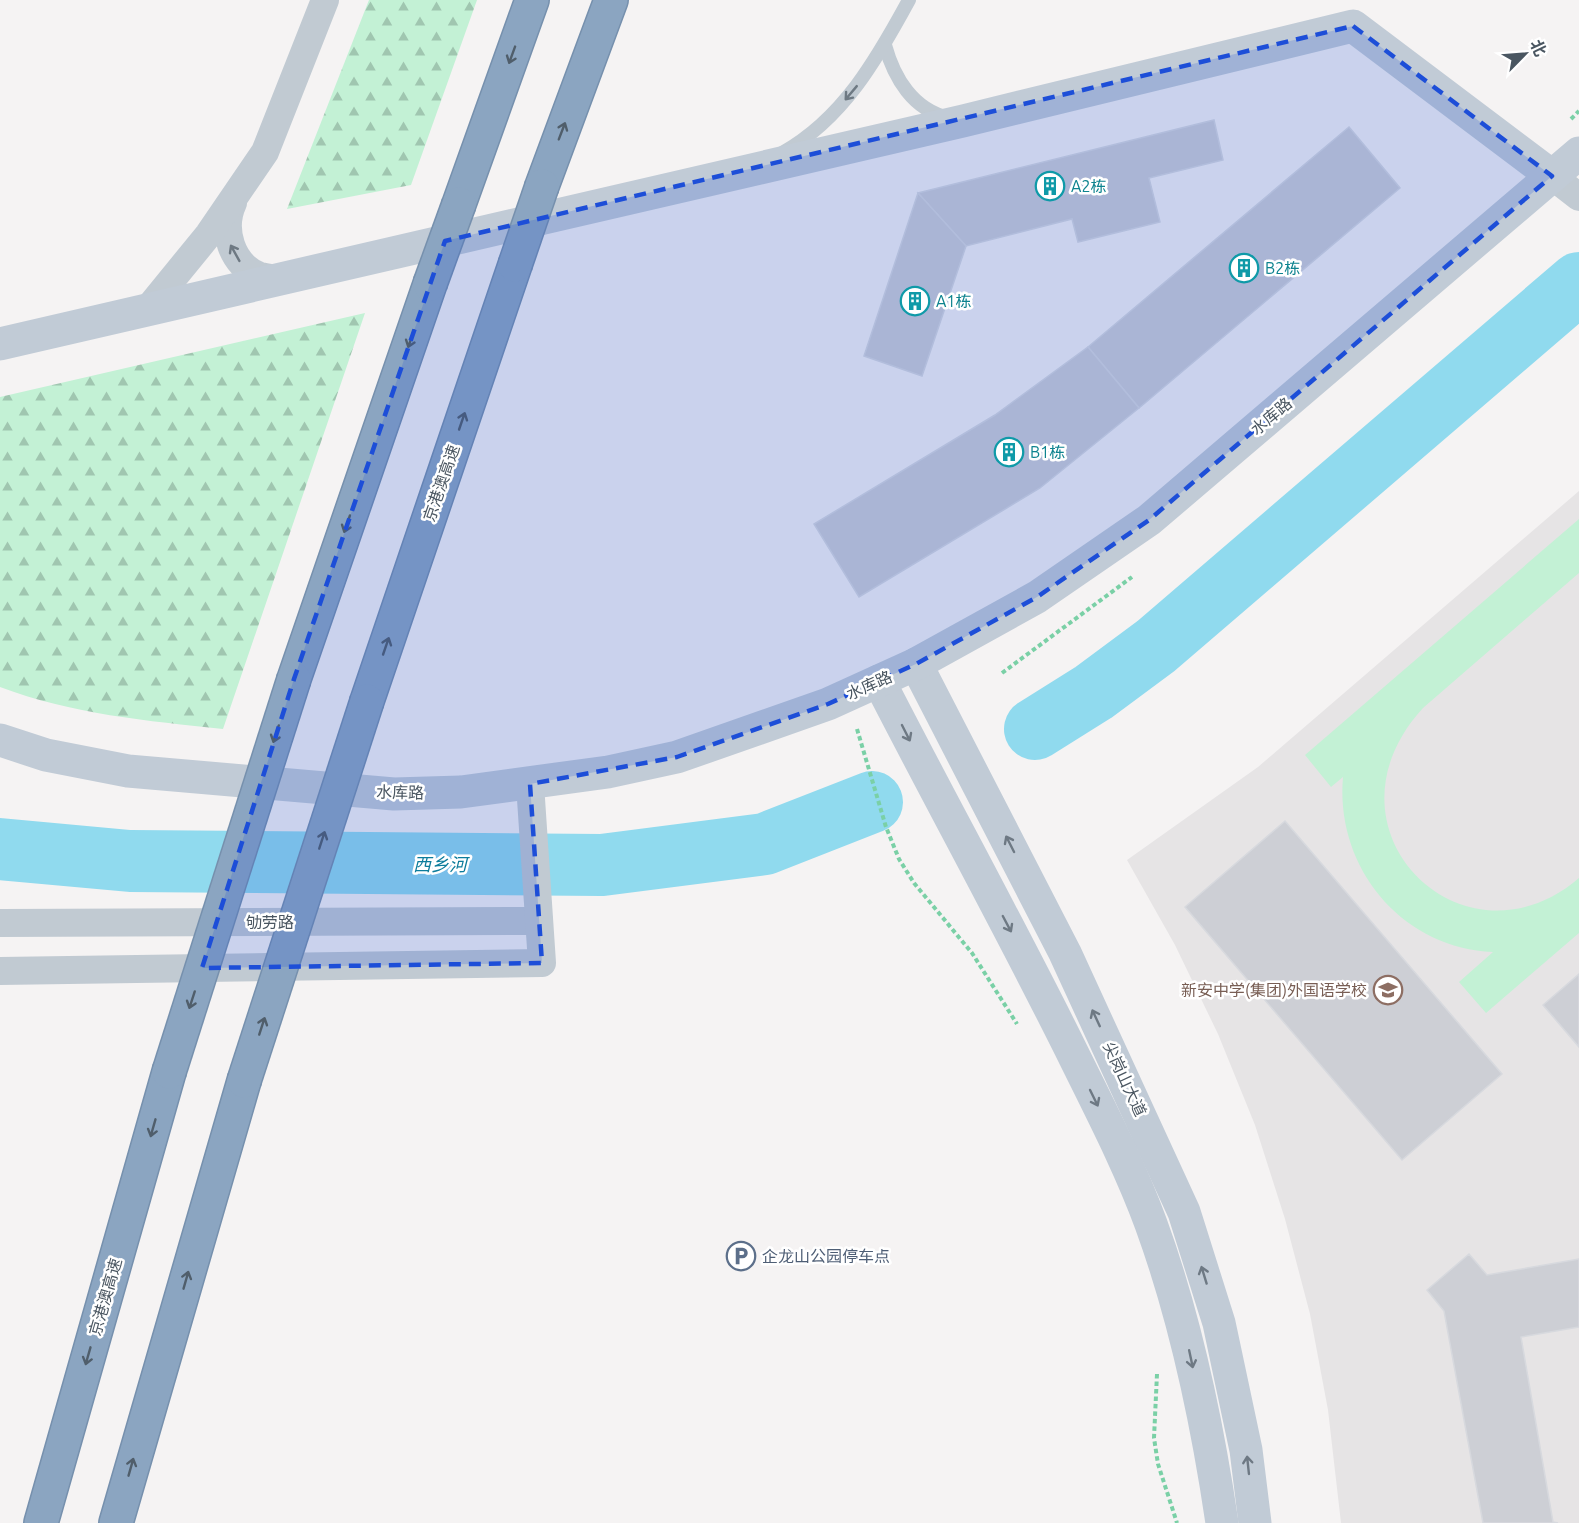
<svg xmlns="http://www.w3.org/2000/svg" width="1579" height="1523" viewBox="0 0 1579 1523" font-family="Ubuntu,'Noto Sans SC',sans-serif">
<defs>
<pattern id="forest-firs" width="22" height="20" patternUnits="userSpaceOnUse" patternTransform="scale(1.5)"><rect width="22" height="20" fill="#c3f1d5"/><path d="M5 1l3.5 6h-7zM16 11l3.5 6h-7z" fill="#a0c6b0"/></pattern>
</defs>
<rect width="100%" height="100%" fill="#f5f3f3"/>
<path fill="#e6e4e5" d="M1579 491V1523H1341L1328 1410 1310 1314 1285 1219 1255 1125 1218 1034 1175 945 1127 860 1258 767Z"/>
<g fill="url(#forest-firs)">
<path d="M369 0H477L411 185 287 209Z"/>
<path d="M365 313 223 729C148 721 71 714 0 687V397Z"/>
</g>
<path fill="#c3f1d5" d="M1579 519V573L1423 708C1312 829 1464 977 1579 878V933L1486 1013 1459 982 1493 952C1401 948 1335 867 1343 777L1331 787 1305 755Z"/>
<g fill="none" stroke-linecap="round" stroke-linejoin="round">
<g stroke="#90daee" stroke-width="62">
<path d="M1035 729 1094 692 1156 646 1579 283"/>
<path d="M0 849 130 861 602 865 765 844 872 802"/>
</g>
</g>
<g fill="#cdcfd5" stroke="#d7d9de" stroke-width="1.5">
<path d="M1214 120 1223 160 1149 178 1160 222 1078 242 1072 219 966 246 918 193Z"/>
<path d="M1349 127 1400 188 1139 408 1088 347Z"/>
<path d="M918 193 966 246 922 376 864 356Z"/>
<path d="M1088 347 1139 408 1040 488 859 597 814 524 995 415Z"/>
<path d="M1285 821 1502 1074 1402 1160 1185 907Z"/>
<path d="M1579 974V1047L1543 1005Z"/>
<path d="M1469 1254 1487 1275 1579 1259V1327L1521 1337 1553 1522 1558 1523H1483L1444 1311 1427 1290Z"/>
</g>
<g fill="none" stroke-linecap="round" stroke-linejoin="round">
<g stroke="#7690ad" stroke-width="36">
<g id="highway">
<path d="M542 186 611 0"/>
<path d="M459 204 532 0"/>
<path d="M294 679 430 284"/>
<path d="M367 701 515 265"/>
<path d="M41 1523 169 1072"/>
<path d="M116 1523 244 1081"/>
</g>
</g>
<g stroke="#7ad0a6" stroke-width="4" stroke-dasharray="4.5 3" stroke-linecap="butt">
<path d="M1571 119 1579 111"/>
<path d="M1002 673 1132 577"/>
<path d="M857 729 886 827 899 859 914 883 972 953 1017 1024"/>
<path d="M1157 1374 1154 1438 1158 1464 1177 1523"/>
</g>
<g stroke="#c1cad2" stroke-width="14">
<path d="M885 45C894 78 913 110 949 118"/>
<path d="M782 153C843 119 877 59 909 0"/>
</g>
<g stroke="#c1cad2" stroke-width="28">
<path d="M1552 176 1579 197"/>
<path d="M233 203C221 229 231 265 260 276 267 278 276 278 284 280"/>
<path d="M147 310 209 234 265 152 325 0"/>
<path d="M0 923 539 921"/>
<path d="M0 971 542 963 530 784"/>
</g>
<g stroke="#c1cbd6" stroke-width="33">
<path d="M0 344 963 121 1353 26 1552 176"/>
<path d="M916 664 1065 953 1184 1212 1219 1323 1246 1450 1255 1523"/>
<path d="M879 681C942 804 1009 925 1070 1048 1098 1105 1129 1164 1151 1224 1186 1320 1207 1421 1222 1523"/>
<path d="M0 740 46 755 128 771 394 794 461 792 608 772 677 757 828 704 916 664 1037 597 1149 520 1579 153"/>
</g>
<use href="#highway" stroke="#8ba5c1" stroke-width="33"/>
<g stroke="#7690ad" stroke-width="36" stroke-linecap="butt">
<g id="highway-bridge">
<path d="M515 265 542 186"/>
<path d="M430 284 459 204"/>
<path d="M169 1072 294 679"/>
<path d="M244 1081 367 701"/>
</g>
</g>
<use href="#highway-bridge" stroke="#8ba5c1" stroke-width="33"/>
</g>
<defs><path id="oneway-shaft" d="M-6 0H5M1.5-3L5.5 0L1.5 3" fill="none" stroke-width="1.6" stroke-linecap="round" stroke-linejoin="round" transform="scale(1.5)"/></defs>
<g stroke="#505e6b">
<use href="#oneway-shaft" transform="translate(512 55) rotate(110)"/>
<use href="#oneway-shaft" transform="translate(562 131) rotate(-69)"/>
<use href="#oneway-shaft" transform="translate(411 339) rotate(109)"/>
<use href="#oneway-shaft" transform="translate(462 421) rotate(-71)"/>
<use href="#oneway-shaft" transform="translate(347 524) rotate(109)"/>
<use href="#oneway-shaft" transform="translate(386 646) rotate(-71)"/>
<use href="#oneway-shaft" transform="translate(276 734) rotate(108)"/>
<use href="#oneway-shaft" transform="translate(322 840) rotate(-72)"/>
<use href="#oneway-shaft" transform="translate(192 1000) rotate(108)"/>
<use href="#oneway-shaft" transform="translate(262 1026) rotate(-72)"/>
<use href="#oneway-shaft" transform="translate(153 1128) rotate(106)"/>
<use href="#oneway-shaft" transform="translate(186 1280) rotate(-74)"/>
<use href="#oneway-shaft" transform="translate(88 1356) rotate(106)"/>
<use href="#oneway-shaft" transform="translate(131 1467) rotate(-74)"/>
</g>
<g stroke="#6e7983">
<use href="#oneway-shaft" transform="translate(851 93) rotate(130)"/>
<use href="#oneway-shaft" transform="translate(235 253) rotate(-119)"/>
</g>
<g stroke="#6e7984">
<use href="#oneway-shaft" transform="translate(906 733) rotate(63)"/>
<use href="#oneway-shaft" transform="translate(1010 844) rotate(-117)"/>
<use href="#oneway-shaft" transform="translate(1007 924) rotate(62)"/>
<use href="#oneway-shaft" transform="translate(1096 1018) rotate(-115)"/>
<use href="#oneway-shaft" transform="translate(1094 1098) rotate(64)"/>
<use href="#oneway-shaft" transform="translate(1204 1275) rotate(-107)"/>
<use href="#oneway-shaft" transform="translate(1191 1359) rotate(78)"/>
<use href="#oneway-shaft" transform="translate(1248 1465) rotate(-96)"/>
</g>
<path fill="#1d4ed8" fill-opacity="0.2" stroke="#1d4ed8" stroke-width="4.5" stroke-dasharray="12 8" stroke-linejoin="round" d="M1353 26 1552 176 1149 520 1037 597 916 664 828 704 677 757 530 784 542 963 202 968 294 679 445 241Z"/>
<defs>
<g id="building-ring" transform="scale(1.5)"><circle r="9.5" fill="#fff" stroke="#0f9aa8" stroke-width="1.5"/><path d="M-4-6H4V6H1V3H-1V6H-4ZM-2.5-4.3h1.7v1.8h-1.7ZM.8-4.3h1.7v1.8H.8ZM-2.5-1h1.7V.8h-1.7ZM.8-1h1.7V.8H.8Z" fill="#0f9aa8"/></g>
<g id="school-ring" transform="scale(1.5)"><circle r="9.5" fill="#fff" stroke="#8d6e63" stroke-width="1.5"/><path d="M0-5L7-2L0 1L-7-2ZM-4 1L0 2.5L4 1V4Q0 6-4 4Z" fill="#8d6e63"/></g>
<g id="parking-ring" transform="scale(1.5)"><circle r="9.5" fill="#fff" stroke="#5c6f8a" stroke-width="1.5"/><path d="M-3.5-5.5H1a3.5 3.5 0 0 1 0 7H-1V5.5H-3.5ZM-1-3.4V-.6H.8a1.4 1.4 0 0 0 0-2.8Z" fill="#5c6f8a"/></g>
</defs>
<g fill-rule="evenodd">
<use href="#building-ring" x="1050" y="186"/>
<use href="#building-ring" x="1244" y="268"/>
<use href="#building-ring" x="915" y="301"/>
<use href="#building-ring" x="1009" y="452"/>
<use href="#school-ring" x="1388" y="990"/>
<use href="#parking-ring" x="741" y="1256"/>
</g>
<g text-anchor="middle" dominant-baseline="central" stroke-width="5" stroke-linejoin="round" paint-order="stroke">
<g font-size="16" fill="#0d838f" stroke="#fff" text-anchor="start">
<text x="1071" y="186">A2栋</text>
<text x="1265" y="268">B2栋</text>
<text x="936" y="301">A1栋</text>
<text x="1030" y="452">B1栋</text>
</g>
<g font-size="16" fill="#4a5661" stroke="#fff">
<text transform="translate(1271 416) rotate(-40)">水库路</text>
<text transform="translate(441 483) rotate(-71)">京港澳高速</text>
<text transform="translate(869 685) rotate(-24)">水库路</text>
<text transform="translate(400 792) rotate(1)">水库路</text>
<text x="270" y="922">劬劳路</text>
<text transform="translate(1125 1079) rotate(65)">尖岗山大道</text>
<text transform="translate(105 1297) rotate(-74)">京港澳高速</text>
</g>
<g font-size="16" fill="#785e54" stroke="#fff" text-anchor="end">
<text x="1367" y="990">新安中学(集团)外国语学校</text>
</g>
<g font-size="16" fill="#4e5e75" stroke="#fff" text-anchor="start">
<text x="762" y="1256">企龙山公园停车点</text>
</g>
<g font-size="18" font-style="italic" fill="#0c7c9b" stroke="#fff">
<text x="440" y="864">西乡河</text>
</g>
</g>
<g transform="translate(1525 54) rotate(65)" stroke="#ffffff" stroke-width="4.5" paint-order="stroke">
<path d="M0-4.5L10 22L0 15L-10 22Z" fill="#4a5661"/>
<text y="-9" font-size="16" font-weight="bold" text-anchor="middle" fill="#4a5661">北</text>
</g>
</svg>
